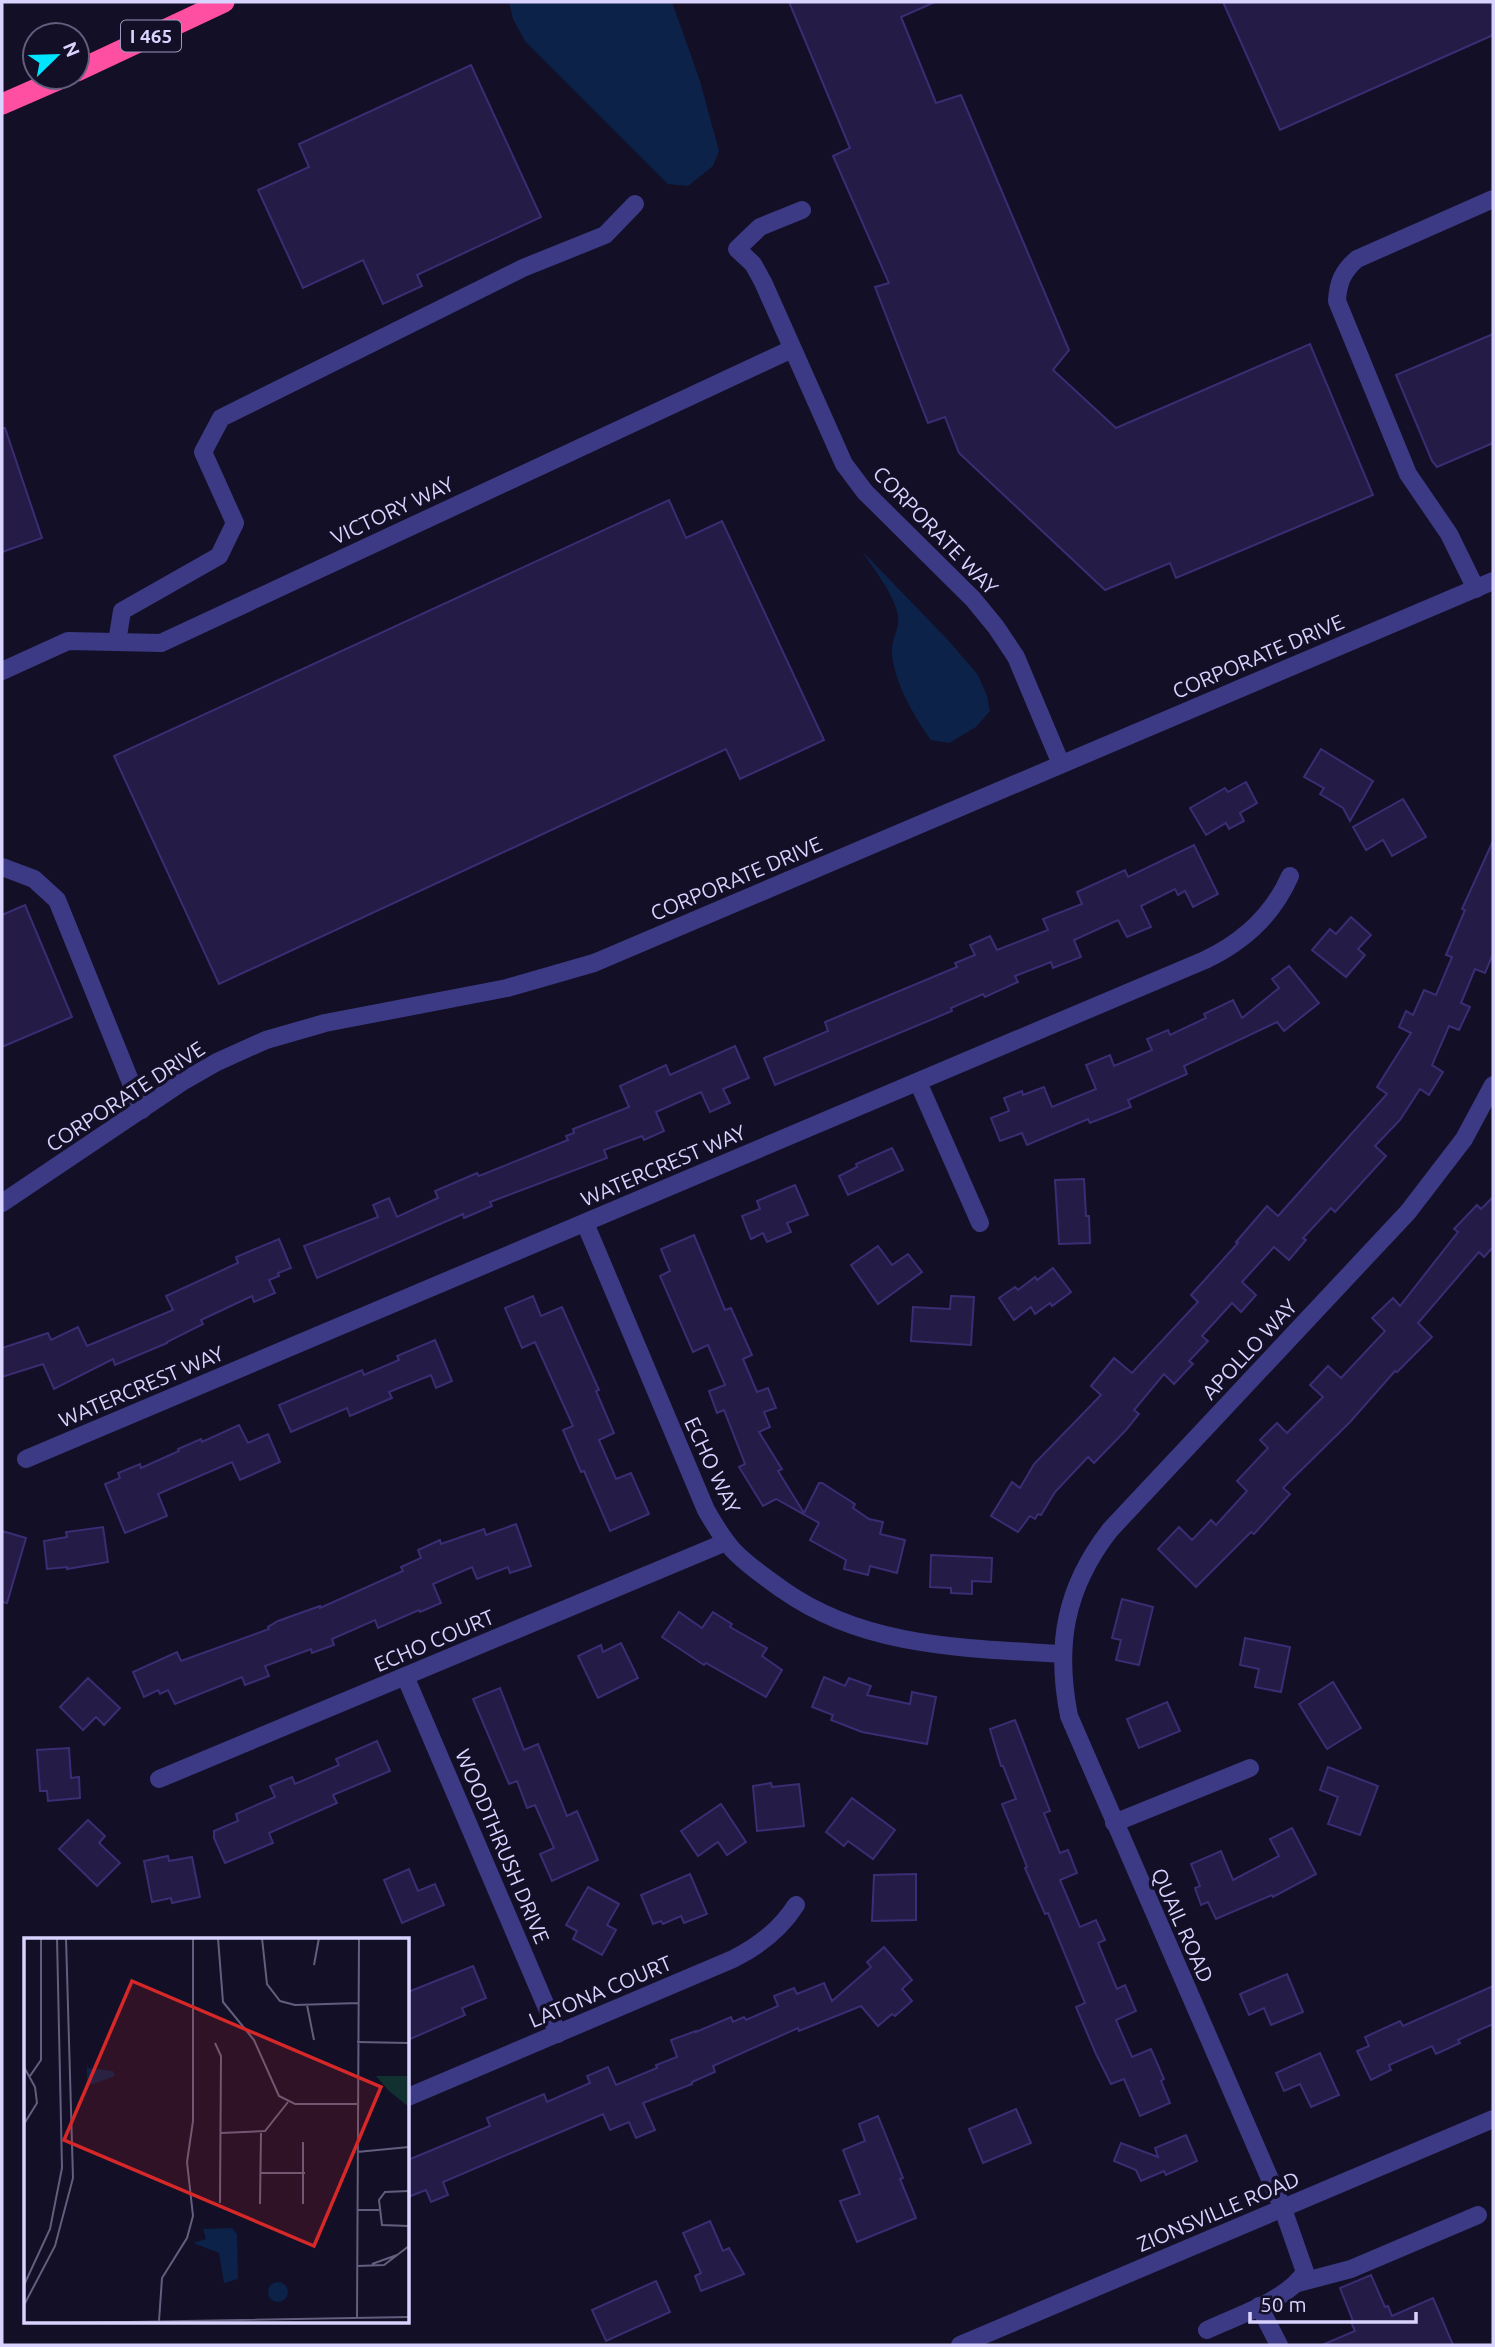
<svg xmlns="http://www.w3.org/2000/svg" width="1495" height="2347" viewBox="0 0 1495 2347" font-family="Ubuntu,sans-serif">
<rect width="100%" height="100%" fill="#130f26"/>
<g fill="#0c2248">
<path d="M509 2H672L700 81 719 151 713 166 688 186 668 184 525 41 513 19Z"/>
<path d="M862 551 948 640 978 675 987 696 990 711 976 727 949 743 931 740C915 718 890 676 892 647 893 637 900 626 898 616 894 593 874 570 862 551Z"/>
</g>
<g fill="#241b47" stroke="#3b2d73" stroke-width="2">
<path d="M789 2H935L901 17 936 103 961 95 1069 350 1053 370 1116 428 1310 344 1373 495 1176 578 1170 563 1105 590 959 453 945 417 928 423 875 287 889 283 833 156 850 148Z"/>
<path d="M1223 2H1493V35L1280 130Z"/>
<path d="M471 65 541 217 417 275 422 286 383 304 363 260 303 288 258 190 309 167 299 144Z"/>
<path d="M1493 334V443L1437 467 1432 461 1396 375Z"/>
<path d="M2 428H5L42 538 2 552Z"/>
<path d="M669 500 686 538 722 521 824 740 740 779 726 749 219 984 114 756Z"/>
<path d="M1321 749 1373 781 1350 821 1343 808 1320 794 1324 788 1304 777Z"/>
<path d="M1246 782 1257 803 1240 813 1244 821 1229 829 1226 823 1206 835 1190 808 1225 788 1228 792Z"/>
<path d="M1403 799 1426 837 1392 856 1383 840 1366 850 1353 827Z"/>
<path d="M1493 841V954L1485 973 1475 969 1461 1003 1470 1007 1459 1030 1449 1026 1432 1065 1443 1072 1429 1095 1420 1089 1400 1120 1375 1146 1386 1156 1335 1212 1331 1208 1303 1238 1306 1240 1289 1260 1274 1247 1242 1282 1256 1295 1241 1312 1232 1303 1202 1336 1208 1341 1189 1361 1193 1364 1174 1384 1164 1374 1134 1410 1139 1414 1126 1430 1094 1463 1088 1457 1055 1492 1041 1515 1038 1514 1035 1519 1030 1516 1018 1532 991 1516 1012 1482 1020 1488 1034 1464 1101 1395 1091 1386 1114 1358 1132 1373 1198 1302 1191 1295 1238 1243 1236 1242 1267 1206 1278 1216 1387 1094 1377 1087 1411 1033 1399 1027 1406 1011 1413 1015 1424 990 1436 995 1452 957 1446 955 1465 910 1462 909Z"/>
<path d="M1194 845 1218 894 1193 907 1185 891 1178 895 1175 889 1141 906 1151 927 1127 937 1118 920 1074 940 1081 957 1053 968 1051 962 1015 976 1018 982 985 997 983 994 951 1008 952 1011 775 1085 764 1058 828 1031 825 1022 957 967 955 963 975 955 970 945 990 936 997 950 1048 930 1043 919 1082 904 1077 892 1125 870 1128 877Z"/>
<path d="M25 905 72 1017 2 1047V915Z"/>
<path d="M1351 917 1371 935 1358 949 1365 955 1346 977 1312 950 1330 929 1336 934Z"/>
<path d="M1289 966 1319 1003 1284 1031 1277 1022 1184 1066 1187 1074 1128 1100 1131 1107 1090 1123 1088 1119 1027 1145 1022 1133 1000 1141 991 1118 1009 1111 1004 1098 1022 1091 1023 1095 1044 1087 1052 1107 1096 1089 1086 1065 1110 1055 1114 1066 1152 1050 1147 1039 1168 1030 1170 1035 1206 1018 1204 1014 1233 1000 1242 1018 1279 988 1272 979Z"/>
<path d="M735 1046 749 1078 723 1089 730 1103 710 1112 701 1092 656 1112 664 1131 644 1140 642 1136 604 1150 607 1158 490 1202 492 1206 464 1218 463 1214 317 1278 304 1246 378 1217 373 1205 389 1198 397 1217 438 1198 435 1191 477 1173 479 1176 568 1140 566 1136 574 1133 573 1129 629 1107 620 1086 666 1065 670 1075Z"/>
<path d="M892 1148 903 1170 848 1195 839 1176 857 1167 856 1164Z"/>
<path d="M1084 1179 1086 1216H1089L1090 1243 1059 1244 1055 1180Z"/>
<path d="M795 1185 808 1215 787 1223 791 1232 767 1242 763 1233 751 1239 742 1216 760 1209 757 1201Z"/>
<path d="M1493 1197V1247L1484 1257 1479 1252 1418 1323 1432 1337 1397 1372 1395 1371 1350 1422 1283 1488 1290 1494 1254 1534 1251 1532 1196 1587 1158 1549 1179 1527 1192 1540 1211 1520 1216 1525 1247 1491 1237 1481 1268 1448 1260 1440 1277 1423 1287 1433 1323 1397 1310 1385 1328 1366 1341 1378 1385 1331 1372 1318 1393 1298 1400 1306 1458 1232 1454 1229 1477 1205 1481 1209Z"/>
<path d="M694 1235 725 1310 731 1308 752 1355 743 1359 757 1392 768 1388 776 1408 764 1412 770 1427 759 1432 782 1469 778 1471 804 1513 819 1483H822L855 1504 853 1508 869 1519 883 1522 880 1534 905 1540 897 1573 870 1566 868 1575 844 1569 846 1560 810 1540 819 1523 776 1499 763 1506 739 1467 745 1464 724 1410 717 1413 709 1391 725 1385 708 1345 693 1352 660 1276 670 1271 661 1249Z"/>
<path d="M279 1239 291 1268 278 1273 279 1276 269 1280 275 1293 254 1302 252 1296 201 1320 203 1324 167 1342V1343L115 1365 113 1359 54 1389 43 1364 2 1377V1348L48 1333 51 1340 78 1327 87 1346 173 1310 166 1296 238 1263 236 1257Z"/>
<path d="M878 1246 892 1265 908 1254 922 1272 878 1304 851 1265Z"/>
<path d="M1053 1268 1071 1292 1052 1306 1050 1303 1035 1314 1031 1307 1014 1320 999 1298 1015 1287 1018 1290 1035 1277 1037 1280Z"/>
<path d="M533 1296 541 1316 562 1307 599 1390 596 1391 614 1433 599 1440 616 1479 631 1473 649 1514 610 1531 584 1471 581 1472 563 1430 573 1426 535 1342 522 1348 505 1308Z"/>
<path d="M951 1296 974 1297 971 1345 911 1341 913 1307 950 1309Z"/>
<path d="M435 1340 452 1381 436 1388 431 1375 389 1392 392 1398 350 1416 347 1408 291 1432 279 1405 362 1370 364 1375 399 1360 397 1356Z"/>
<path d="M239 1425 248 1443 268 1434 280 1462 240 1480 232 1462 158 1494 167 1516 125 1533 105 1484 120 1478 118 1473 140 1464 141 1468 179 1451 178 1449 201 1439 202 1442Z"/>
<path d="M516 1524 531 1566 510 1573 508 1567 477 1579 472 1567 433 1584 441 1603 420 1612 419 1610 378 1628 375 1620 332 1639 334 1645 312 1653 311 1649 265 1666 269 1676 245 1685 242 1677 175 1704 168 1690 160 1694 158 1690 144 1697 133 1672 177 1652 181 1661 269 1629 268 1627 278 1621 320 1606V1608L403 1571 401 1567 421 1558 418 1550 440 1540 441 1544 484 1529 486 1535Z"/>
<path d="M103 1527 108 1562 67 1569V1567L47 1569 44 1541 67 1537 66 1532Z"/>
<path d="M2 1531 26 1538 7 1603 2 1602Z"/>
<path d="M931 1555 992 1558 991 1582 972 1581V1594L951 1593V1588L930 1587Z"/>
<path d="M1122 1599 1153 1607 1139 1665 1116 1660 1121 1640 1112 1638Z"/>
<path d="M679 1612 702 1628 713 1612 732 1624 730 1627 767 1648 762 1656 782 1670 766 1697 706 1663 704 1665 662 1637Z"/>
<path d="M1245 1638 1290 1647 1281 1692 1255 1687 1259 1669 1240 1665Z"/>
<path d="M621 1643 638 1678 598 1698 578 1656 601 1645 603 1652Z"/>
<path d="M824 1677 845 1686 849 1678 871 1686 867 1695 910 1704 912 1692 936 1697 927 1744 862 1732 831 1720 833 1715 812 1707Z"/>
<path d="M88 1678 120 1708 104 1725 96 1717 83 1730 60 1707Z"/>
<path d="M1333 1682 1361 1728 1327 1749 1299 1704Z"/>
<path d="M500 1688 524 1750 538 1744 567 1816 577 1811 598 1860 552 1881 540 1854 554 1848 535 1805 527 1808 517 1781 509 1784 473 1699Z"/>
<path d="M1167 1702 1180 1731 1139 1748 1127 1719Z"/>
<path d="M1015 1720 1050 1811 1044 1813 1060 1853 1068 1850 1077 1873 1060 1880 1080 1927 1096 1920 1105 1940 1098 1943 1117 1989 1125 1985 1136 2011 1116 2020 1132 2057 1151 2049 1164 2079 1161 2081 1170 2103 1140 2116 1124 2079 1111 2084 1096 2054 1076 2007 1085 2003 1048 1913 1045 1914 1025 1868 1027 1867 1002 1804 1016 1799 1003 1766H1001L990 1729Z"/>
<path d="M377 1741 390 1771 333 1795 337 1803 269 1833 273 1843 225 1863 214 1838V1831L238 1821 236 1814 275 1797 270 1786 292 1777 295 1784 339 1765 336 1759Z"/>
<path d="M69 1748 71 1778 79 1777 80 1798 48 1801 47 1791H40L37 1750Z"/>
<path d="M1328 1767 1378 1786 1360 1835 1328 1824 1338 1797 1320 1790Z"/>
<path d="M771 1783 772 1787 799 1784 804 1826 757 1831 753 1786Z"/>
<path d="M852 1798 895 1830 873 1859 848 1841 844 1846 826 1832Z"/>
<path d="M721 1804 746 1842 727 1855 718 1842 698 1856 681 1831Z"/>
<path d="M88 1820 105 1836 99 1843 120 1863 97 1886 59 1849Z"/>
<path d="M1292 1828 1316 1874 1273 1897 1272 1895 1216 1919 1208 1902 1201 1905 1195 1888 1200 1886 1191 1864 1221 1851 1233 1880 1279 1856 1270 1839Z"/>
<path d="M168 1856 169 1861 192 1857 200 1897 172 1903 171 1898 152 1902 144 1861Z"/>
<path d="M409 1869 418 1891 435 1884 444 1905 402 1923 384 1880Z"/>
<path d="M690 1874 707 1914 684 1923 681 1916 663 1924 661 1921 653 1924 641 1895Z"/>
<path d="M916 1874V1920L872 1921 874 1875Z"/>
<path d="M588 1887 619 1904 607 1925 616 1930 602 1955 573 1939 577 1931 566 1925Z"/>
<path d="M884 1947 912 1980 902 1989 912 2001 895 2016 892 2014 878 2026 861 2006 799 2031 798 2028 713 2066 715 2072 692 2082V2084L643 2103 655 2130 636 2138 629 2122 610 2130 603 2114 443 2182 448 2195 431 2202 426 2190 408 2197V2160L490 2126 487 2118 544 2094 547 2102 590 2083 587 2076 608 2067 616 2085 657 2068 656 2065 677 2057 671 2040 696 2031V2032L731 2017 733 2022 744 2017 746 2020 778 2006 774 1996 794 1988 797 1994 824 1983 832 2001 871 1967 867 1962Z"/>
<path d="M473 1966 486 1998 462 2008 465 2015 408 2040V1992Z"/>
<path d="M1287 1974 1303 2012 1271 2025 1264 2008 1249 2015 1240 1994Z"/>
<path d="M1493 1986V2024L1458 2040 1460 2043 1436 2054 1432 2046 1389 2065 1391 2070 1371 2080 1357 2051 1369 2046 1365 2037 1400 2021 1403 2026Z"/>
<path d="M1320 2053 1339 2095 1311 2107 1300 2084 1284 2091 1276 2073Z"/>
<path d="M1016 2109 1031 2143 983 2163 969 2129Z"/>
<path d="M878 2116 903 2178 900 2179 916 2218 857 2242 840 2201 860 2194 843 2150 865 2141 859 2124Z"/>
<path d="M1186 2135 1197 2161 1166 2175 1164 2171 1141 2181 1136 2170 1114 2161 1121 2143 1158 2157 1155 2148Z"/>
<path d="M710 2221 723 2251 729 2248 744 2274 701 2291 695 2276 701 2273 683 2233Z"/>
<path d="M1371 2275 1385 2307 1388 2306 1392 2316 1433 2298 1453 2345H1322L1355 2331 1351 2322 1353 2321 1340 2288Z"/>
<path d="M656 2281 670 2312 606 2341 592 2310Z"/>
</g>
<g fill="none" stroke-linecap="round" stroke-linejoin="round">
<g stroke="#3d3a85" stroke-width="18">
<path d="M802 210 760 227 737 249 753 264 763 282 844 464 865 492 973 599 996 627 1016 657 1061 764"/>
<path d="M1476 589 1449 534 1408 474 1337 301C1338 282 1343 271 1357 259L1493 199"/>
<path d="M117 642 122 611 219 556 235 523 203 452 221 418 523 268 605 235 635 204"/>
<path d="M2 671 68 641 161 643 792 349"/>
<path d="M2 867 34 879 57 900 142 1110"/>
<path d="M918 1082 980 1223"/>
<path d="M2 1203 182 1082 217 1062 266 1040 325 1023 507 988 594 963 1493 581"/>
<path d="M585 1223 706 1510C714 1524 722 1538 733 1550 748 1566 765 1577 783 1590 865 1648 966 1648 1062 1654"/>
<path d="M26 1459 1205 960C1243 942 1273 915 1290 876"/>
<path d="M405 1676 558 2034"/>
<path d="M159 1779 726 1542"/>
<path d="M1114 1823 1250 1768"/>
<path d="M408 2097 733 1959C759 1946 780 1930 796 1905"/>
<path d="M1298 2283 1351 2269 1478 2215"/>
<path d="M1259 2306 1279 2345"/>
<path d="M1207 2330C1236 2316 1288 2300 1305 2272L1283 2209 1069 1716C1055 1645 1065 1588 1110 1530L1408 1212 1464 1139 1493 1085"/>
<path d="M960 2345 1493 2119"/>
</g>
<g stroke="#ff4fa3" stroke-width="21">
<path d="M77 71 224 2"/>
<path d="M2 104 64 77"/>
</g>
</g>
<g text-anchor="middle" dominant-baseline="central" stroke-width="7" stroke-linejoin="round" paint-order="stroke">
<rect fill="#130f26" stroke="#9e99be" stroke-width="2" x="121" y="20.5" width="60" height="31" rx="5"/>
<g font-size="19" font-weight="bold" fill="#d9d4ff">
<text x="151" y="36">I 465</text>
</g>
<g font-size="21" fill="#d9d4ff" stroke="#130f26">
<text transform="translate(392 510) rotate(-25)">VICTORY WAY</text>
<text transform="translate(936 530) rotate(46)">CORPORATE WAY</text>
<text transform="translate(1258 656) rotate(-23)">CORPORATE DRIVE</text>
<text transform="translate(736 878) rotate(-23)">CORPORATE DRIVE</text>
<text transform="translate(125 1096) rotate(-33)">CORPORATE DRIVE</text>
<text transform="translate(663 1165) rotate(-23)">WATERCREST WAY</text>
<text transform="translate(1249 1349) rotate(-47)">APOLLO WAY</text>
<text transform="translate(141 1386) rotate(-23)">WATERCREST WAY</text>
<text transform="translate(713 1465) rotate(65)">ECHO WAY</text>
<text transform="translate(434 1640) rotate(-23)">ECHO COURT</text>
<text transform="translate(503 1846) rotate(67)">WOODTHRUSH DRIVE</text>
<text transform="translate(1183 1925) rotate(66)">QUAIL ROAD</text>
<text transform="translate(600 1991) rotate(-23)">LATONA COURT</text>
<text transform="translate(1218 2211) rotate(-23)">ZIONSVILLE ROAD</text>
</g>
</g>
<g transform="translate(24 1938)">
<rect width="385" height="385" fill="#130f26"/>
<path d="M352 138H385V169L365 153Z" fill="#12302f"/>
<path d="M63 126 64 130 89 133 91 138 63 148ZM208 290 213 296 214 341 200 345 195 315 169 305 182 301 179 291ZM244 354a10 10 0 1 1 20 0a10 10 0 1 1-20 0Z" fill="#0c2248"/>
<path fill="none" stroke="#625e7d" stroke-width="2" d="M194 0 199 64 230 102 255 158 271 166H333M238 0 243 46 256 63 271 67 334 65M290 27 295 0M283 67 290 102M333 104 385 105M191 105 197 118 196 265M0 129 11 149 13 165 0 186M6 138 17 122V0M197 195 241 193 264 164M333 214 385 209M237 235H281M385 253 361 254 355 262 358 287 385 288M236 266 237 195M279 266V204M333 272H355M348 326 373 317M333 328 360 327 385 308M0 347 26 291 38 230 33 0M0 367 31 308 49 240 42 0M333 380 335 0M135 383 138 340 163 300 169 278 163 224 169 183V0M45 385 385 379"/>
<path fill="#d62828" fill-opacity="0.15" stroke="#d62828" stroke-width="3.5" d="M108 43 357 149 290 308 40 202Z"/>
<rect width="385" height="385" fill="none" stroke="#d9d4ff" stroke-width="3.5"/>
</g>
<rect width="1495" height="2347" fill="none" stroke="#d9d4ff" stroke-width="7"/>
<g transform="translate(56 56) rotate(67)"><circle r="33" fill="#130f26" stroke="#625e7d" stroke-width="2"/>
<path d="M0-5L12 26L0 18L-12 26Z" fill="#00e5ff"/>
<text y="-10" font-size="19" font-weight="bold" text-anchor="middle" fill="#d9d4ff">N</text>
</g>
<path d="M1250 2312v10h166v-10" fill="none" stroke="#d9d4ff" stroke-width="3.5"/>
<text x="1260" y="2312" font-size="21" fill="#d9d4ff" stroke="#130f26" stroke-width="5" paint-order="stroke">50 m</text>
</svg>
